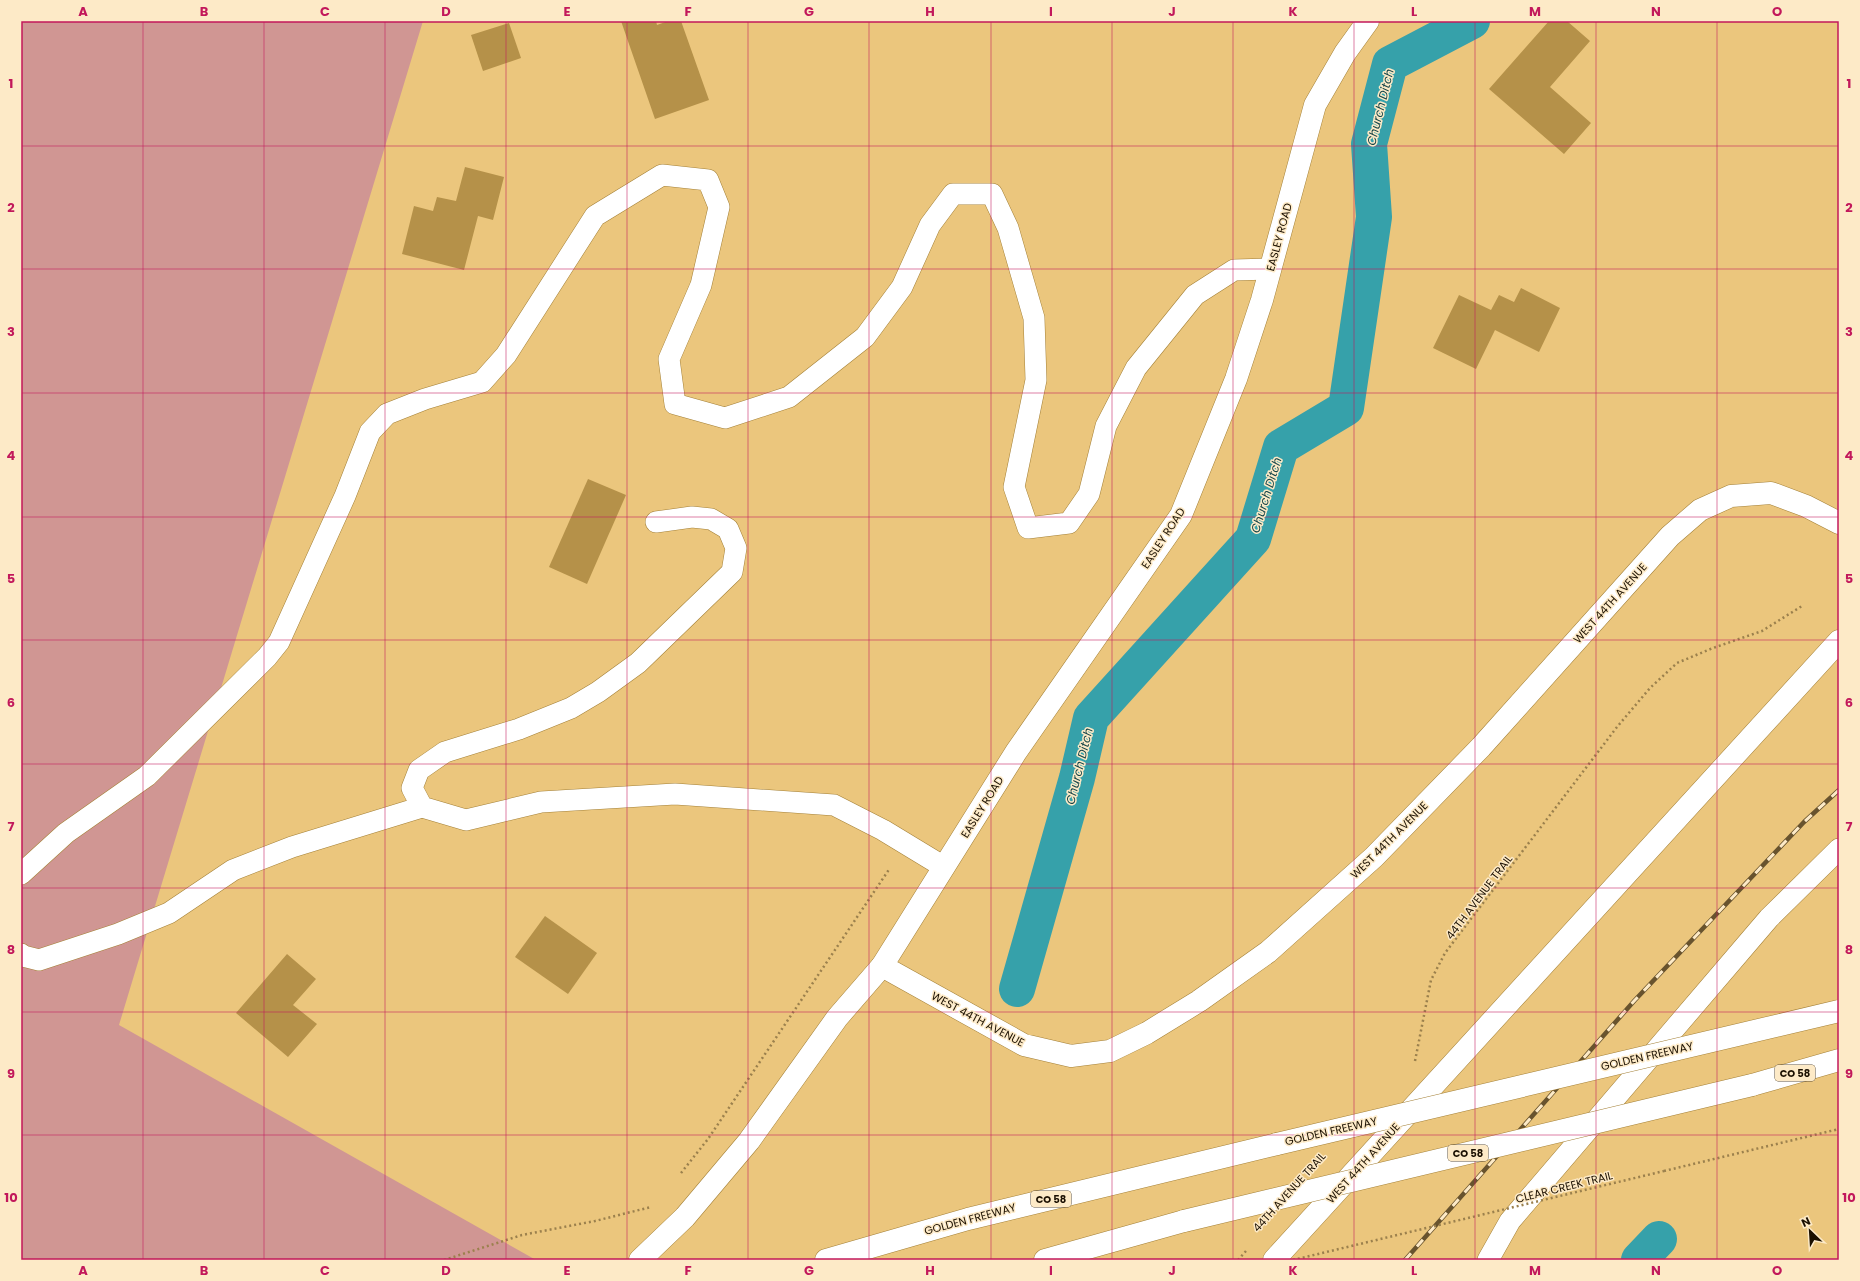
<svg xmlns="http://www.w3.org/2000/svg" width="1860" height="1281" viewBox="0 0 1860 1281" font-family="Poppins,sans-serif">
<rect width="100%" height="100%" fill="#ebc67d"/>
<path fill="#d09693" d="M21 21H423L119 1025 536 1260H21Z"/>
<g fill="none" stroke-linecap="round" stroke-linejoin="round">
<g stroke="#36a1aa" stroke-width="36">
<path d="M1017 989 1077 778 1091 718 1253 539 1281 447 1346 408 1374 217 1369 144 1390 64 1472 21"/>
<path d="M1639 1260 1659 1239"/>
</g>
</g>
<g fill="#b59149">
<path d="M621 21H656L657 25 668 21H681L709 100 655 119Z"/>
<path d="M1549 21H1567L1590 41 1550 87 1591 123 1564 154 1489 89Z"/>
<path d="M509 23 521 58 483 71 471 35Z"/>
<path d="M465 167 504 177 493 220 478 216 464 270 402 254 414 206 433 211 437 197 456 201Z"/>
<path d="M1521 288 1560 308 1539 352 1495 330 1476 369 1433 348 1459 295 1491 310 1499 295 1514 302Z"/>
<path d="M588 479 626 495 587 584 549 567Z"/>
<path d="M545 916 597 953 568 994 515 957Z"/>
<path d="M287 954 316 979 293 1005 317 1024 288 1057 236 1013Z"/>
</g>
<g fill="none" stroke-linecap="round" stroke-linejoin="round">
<g stroke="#a48037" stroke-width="22">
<g id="service">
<path d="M656 522 692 517 711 519 728 529 736 548 732 572 638 663 598 692 571 708 519 729 445 752 419 770 412 788 422 807 466 820 541 802 675 794 834 805 883 830 944 867"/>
<path d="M21 874 66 833 147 776 267 657 279 642 345 496 370 432 387 414 425 399 482 382 506 355 595 216 662 175 708 180 719 207 701 285 669 359 675 404 725 418 789 397 865 337 902 287 930 225 953 194H992L1008 228 1034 318 1036 380 1014 487 1028 528 1069 523 1089 494 1106 426 1136 368 1195 295 1234 270 1270 269"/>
<path d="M21 954 23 956 39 960 118 934 169 913 233 870 292 847 422 807"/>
<path d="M1488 1260 1510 1221 1769 918 1839 849"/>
</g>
</g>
<g stroke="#a48037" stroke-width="23">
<g id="tertiary">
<path d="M1368 21 1345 53 1315 105 1262 300 1236 379 1181 515 1016 752 882 966 1024 1045 1071 1056 1110 1051 1147 1033 1199 1001 1268 952 1374 857 1481 747 1670 536 1700 510 1731 496 1771 493 1806 506 1839 523"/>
<path d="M1274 1260 1839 641"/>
</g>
</g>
<g stroke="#a48037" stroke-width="23">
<g id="motorway">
<path d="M1752 1085 1839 1060"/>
<path d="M640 1260 685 1217 749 1141 837 1018 882 966"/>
<path d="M826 1260 968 1219 1277 1144"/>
<path d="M1045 1260 1184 1221"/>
</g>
</g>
<g stroke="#9b804d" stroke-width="2.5" stroke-dasharray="2 3" stroke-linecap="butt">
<path d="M1415 1061 1431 980 1445 953 1617 727 1650 688 1677 663 1713 648 1762 631 1802 606"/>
<path d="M1664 1171 1839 1129"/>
<path d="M681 1173 708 1139 890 868"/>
<path d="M444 1260 522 1235 595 1221 651 1207"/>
<path d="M1238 1260 1246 1251"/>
</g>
<use href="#service" stroke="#fff" stroke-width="21"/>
<use href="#tertiary" stroke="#fff" stroke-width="22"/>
<use href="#motorway" stroke="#fff" stroke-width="22"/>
<g stroke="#68532e" stroke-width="4.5">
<path id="rail" d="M1405 1260 1635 1000 1804 822 1839 790"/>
</g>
<use href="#rail" stroke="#fdeac7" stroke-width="3" stroke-dasharray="9" stroke-linecap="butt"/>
<g stroke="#a48037" stroke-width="23" stroke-linecap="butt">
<g id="motorway-bridge">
<path d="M1277 1144 1839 1011"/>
<path d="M1184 1221 1752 1085"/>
</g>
</g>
<path stroke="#9b804d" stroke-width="2.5" stroke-dasharray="2 3" stroke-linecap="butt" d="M1293 1260 1664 1171"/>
<use href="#motorway-bridge" stroke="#fff" stroke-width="22"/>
</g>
<path fill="none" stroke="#c2185b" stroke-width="1" stroke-opacity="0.55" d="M143 21V1260M264 21V1260M385 21V1260M506 21V1260M627 21V1260M748 21V1260M869 21V1260M991 21V1260M1112 21V1260M1233 21V1260M1354 21V1260M1475 21V1260M1596 21V1260M1717 21V1260M21 146H1839M21 269H1839M21 393H1839M21 517H1839M21 640H1839M21 764H1839M21 888H1839M21 1012H1839M21 1135H1839"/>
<g text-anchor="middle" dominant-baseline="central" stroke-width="3" stroke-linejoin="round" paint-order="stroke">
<g fill="#fdeac7" stroke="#5e513c" stroke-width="1">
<rect x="1775" y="1065" width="40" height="16" rx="3"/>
<rect x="1448" y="1145" width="40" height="16" rx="3"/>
<rect x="1031" y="1191" width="40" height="16" rx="3"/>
</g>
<g font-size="10" font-weight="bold" fill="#1a0f00">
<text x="1795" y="1073">CO 58</text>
<text x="1468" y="1153">CO 58</text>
<text x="1051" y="1199">CO 58</text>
</g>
<g font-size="11" fill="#1a0f00" stroke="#fdeac7">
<text transform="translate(1279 237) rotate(-75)">EASLEY ROAD</text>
<text transform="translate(1163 538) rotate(-57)">EASLEY ROAD</text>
<text transform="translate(1610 603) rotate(-48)">WEST 44TH AVENUE</text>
<text transform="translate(982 807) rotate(-58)">EASLEY ROAD</text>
<text transform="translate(1389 840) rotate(-45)">WEST 44TH AVENUE</text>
<text transform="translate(1479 897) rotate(-53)">44TH AVENUE TRAIL</text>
<text transform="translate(978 1019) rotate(28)">WEST 44TH AVENUE</text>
<text transform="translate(1647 1056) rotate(-13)">GOLDEN FREEWAY</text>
<text transform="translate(1331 1131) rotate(-13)">GOLDEN FREEWAY</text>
<text transform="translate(1363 1163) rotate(-48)">WEST 44TH AVENUE</text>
<text transform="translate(1564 1187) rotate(-14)">CLEAR CREEK TRAIL</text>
<text transform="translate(1289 1192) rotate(-48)">44TH AVENUE TRAIL</text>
<text transform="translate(970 1219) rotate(-15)">GOLDEN FREEWAY</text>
</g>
<g font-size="12" font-style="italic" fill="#164548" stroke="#fdeac7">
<text transform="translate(1380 107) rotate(-76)">Church Ditch</text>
<text transform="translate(1266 495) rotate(-73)">Church Ditch</text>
<text transform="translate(1079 766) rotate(-76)">Church Ditch</text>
</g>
</g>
<rect width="1860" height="1281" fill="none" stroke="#fdeac7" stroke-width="44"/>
<g transform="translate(1810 1231) rotate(335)" stroke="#fdeac7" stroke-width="3" paint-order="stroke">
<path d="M0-3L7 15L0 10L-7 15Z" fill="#1a0f00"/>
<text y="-6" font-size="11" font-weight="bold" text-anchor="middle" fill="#1a0f00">N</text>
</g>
<rect x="22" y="22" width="1816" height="1237" fill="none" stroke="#c2185b" stroke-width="1.5"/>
<g font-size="13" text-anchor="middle" font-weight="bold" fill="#c2185b">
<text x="83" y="16">A</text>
<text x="204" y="16">B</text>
<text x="325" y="16">C</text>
<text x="446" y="16">D</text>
<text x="567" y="16">E</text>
<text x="688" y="16">F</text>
<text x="809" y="16">G</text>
<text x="930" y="16">H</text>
<text x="1051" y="16">I</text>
<text x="1172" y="16">J</text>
<text x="1293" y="16">K</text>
<text x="1414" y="16">L</text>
<text x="1535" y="16">M</text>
<text x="1656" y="16">N</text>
<text x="1777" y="16">O</text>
<text x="11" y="88">1</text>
<text x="1849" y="88">1</text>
<text x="11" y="212">2</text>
<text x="1849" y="212">2</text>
<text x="11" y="336">3</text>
<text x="1849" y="336">3</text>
<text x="11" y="460">4</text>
<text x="1849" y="460">4</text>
<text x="11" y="583">5</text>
<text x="1849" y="583">5</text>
<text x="11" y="707">6</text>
<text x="1849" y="707">6</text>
<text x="11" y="831">7</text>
<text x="1849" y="831">7</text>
<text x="11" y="954">8</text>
<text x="1849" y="954">8</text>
<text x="11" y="1078">9</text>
<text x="1849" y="1078">9</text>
<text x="11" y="1202">10</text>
<text x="1849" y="1202">10</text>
<text x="83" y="1275">A</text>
<text x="204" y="1275">B</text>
<text x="325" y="1275">C</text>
<text x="446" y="1275">D</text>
<text x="567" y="1275">E</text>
<text x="688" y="1275">F</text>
<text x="809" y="1275">G</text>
<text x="930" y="1275">H</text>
<text x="1051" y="1275">I</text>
<text x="1172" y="1275">J</text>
<text x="1293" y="1275">K</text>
<text x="1414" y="1275">L</text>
<text x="1535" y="1275">M</text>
<text x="1656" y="1275">N</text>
<text x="1777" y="1275">O</text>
</g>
</svg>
